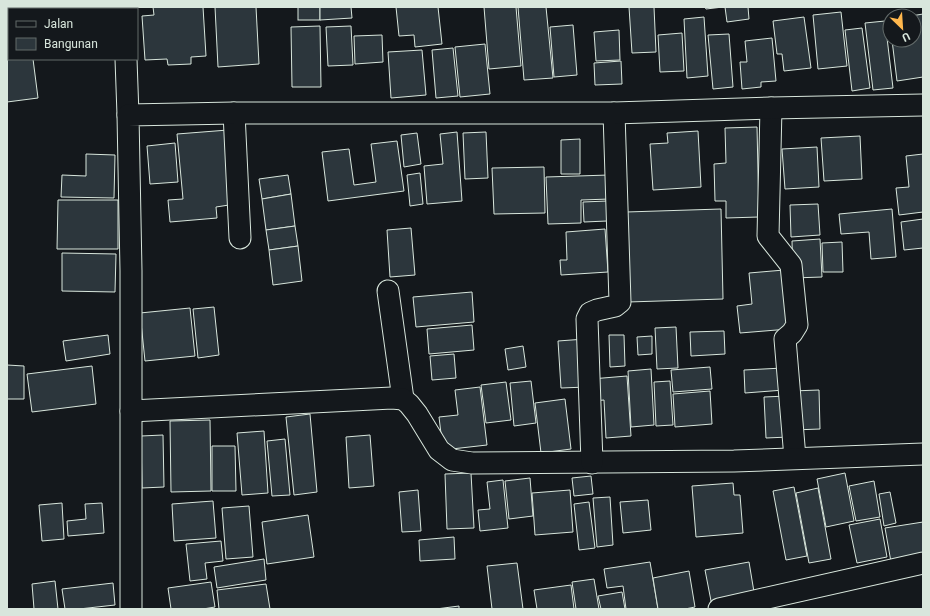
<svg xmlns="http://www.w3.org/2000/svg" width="930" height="616" viewBox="0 0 930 616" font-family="Roboto,sans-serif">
<rect width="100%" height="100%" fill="#14181c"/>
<g fill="#2c363c" stroke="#d8e6dc">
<path d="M153 7H203L206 56 191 57V64L168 65 167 59 145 60 142 16 154 15Z"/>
<path d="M215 7H256L259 64 218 67Z"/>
<rect x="298" y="7" width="22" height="13"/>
<path d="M320 7H351L352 18 320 20Z"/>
<path d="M396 7H438L442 44 415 47 414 35 399 36Z"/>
<path d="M484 7H516L521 66 489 69Z"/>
<path d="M518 7H546L553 78 524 80Z"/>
<path d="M629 7H654L656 52 632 53Z"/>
<path d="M705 7H723L706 9Z"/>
<path d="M725 7H748L749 19 727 22Z"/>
<path d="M841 12 847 66 818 69 813 15Z"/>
<path d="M923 14V77L897 81 892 40H914V16H911Z"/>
<path d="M704 17 708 76 687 78 684 19Z"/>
<path d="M804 17 811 68 784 71 782 54H777L773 21Z"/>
<path d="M885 21 893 88 873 90 865 23Z"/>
<path d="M573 25 577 75 554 77 550 27Z"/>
<path d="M320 26 321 87H292L291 27Z"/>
<path d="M351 26 353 65 328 66 326 27Z"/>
<path d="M862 28 870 88 852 91 845 30Z"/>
<path d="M619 30 620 60 596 61 594 32Z"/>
<path d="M682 33 684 71 660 72 658 35Z"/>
<path d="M729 34 733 87 713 89 708 35Z"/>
<path d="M382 35 383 62 355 64 354 36Z"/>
<path d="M772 38 776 81 761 82V87L742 89 740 62H747L745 41Z"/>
<path d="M485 44 490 94 460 97 455 47Z"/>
<path d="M453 48 458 96 436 98 432 50Z"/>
<path d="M422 50 426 95 391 98 388 52Z"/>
<path d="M11 59H33L38 98 7 102V60Z"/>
<path d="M621 61 622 84 595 85 594 63Z"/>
<path d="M757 127 759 217 726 218V201H715L714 164 726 163 725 128Z"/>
<path d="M228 130 229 205 216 207 217 218 170 222 168 200 183 199 177 134Z"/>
<path d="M698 131 701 187 653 190 650 144 668 143 667 133Z"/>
<path d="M457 132 462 201 427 204 424 166 443 164 440 134Z"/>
<path d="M486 132 488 178 465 179 463 133Z"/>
<path d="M417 133 421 164 404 167 401 135Z"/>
<path d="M860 136 862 179 824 181 821 138Z"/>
<path d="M580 139V174H561V140Z"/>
<path d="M397 141 404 191 328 201 322 152 349 149 354 185 376 182 371 144Z"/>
<path d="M175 143 178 182 150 184 147 146Z"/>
<path d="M817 147 819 187 785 189 782 149Z"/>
<path d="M86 154 115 155 114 198 61 197 62 175 86 176Z"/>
<path d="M923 154V212L899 215 896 188 909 187 906 156Z"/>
<path d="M544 167 545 213 494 214 492 168Z"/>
<path d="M420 173 423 204 410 206 407 175Z"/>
<path d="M288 175 291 194 262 199 259 179Z"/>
<path d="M609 175 610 199 581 200V223L548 224 546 177Z"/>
<path d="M291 194 295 226 266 230 262 199Z"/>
<path d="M58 200H118V249H57Z"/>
<path d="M607 201V221L584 222 583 202Z"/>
<path d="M818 204 820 235 791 237 790 205Z"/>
<path d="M721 209 723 299 628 302 626 212Z"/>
<path d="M892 209 896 257 871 259 869 232 841 234 839 214Z"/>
<path d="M923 219V248L904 250 901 222Z"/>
<path d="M295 226 298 246 269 250 266 230Z"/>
<path d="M411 228 415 275 390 277 387 230Z"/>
<path d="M605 229 608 272 561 275 560 260H567L566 232Z"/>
<path d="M820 239 822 277 793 278 792 241Z"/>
<path d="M842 242 843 272H823L822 243Z"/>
<path d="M298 246 302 281 273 285 269 250Z"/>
<path d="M62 253 116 254 115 292 62 291Z"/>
<path d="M784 270 789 329 740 333 737 306 752 304 749 273Z"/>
<path d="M472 292 474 322 416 327 413 297Z"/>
<path d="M214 307 219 355 198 358 193 309Z"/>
<path d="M190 308 195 356 145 361 140 313Z"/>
<path d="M472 325 474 350 429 354 427 329Z"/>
<path d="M676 327 678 368 657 369 655 328Z"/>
<path d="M724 331 725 354 691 356 690 332Z"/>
<path d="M108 335 110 354 66 361 63 341Z"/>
<path d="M609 335H624L625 366 610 367Z"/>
<path d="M652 336V354L638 355 637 337Z"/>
<path d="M585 339 587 387 561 388 558 341Z"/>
<path d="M523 346 526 367 508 370 505 349Z"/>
<path d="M454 354 456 378 432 380 430 356Z"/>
<path d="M7 365 24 366V399H7Z"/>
<path d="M92 366 96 404 32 412 27 374Z"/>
<path d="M710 367 712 389 673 392 671 370Z"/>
<path d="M783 368 784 390 745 393 744 370Z"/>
<path d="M651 369 654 425 631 427 628 371Z"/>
<path d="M627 376 631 436 606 438 604 400 592 401 591 379Z"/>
<path d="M531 381 536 423 514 426 510 383Z"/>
<path d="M670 381 673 425 656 426 654 382Z"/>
<path d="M506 382 511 420 486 423 481 385Z"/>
<path d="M480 387 487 445 443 450 439 417 458 415 455 390Z"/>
<path d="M819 390 820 429 793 430 792 391Z"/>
<path d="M710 391 712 424 675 427 673 394Z"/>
<path d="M787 396 789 437 766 438 764 397Z"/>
<path d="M565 399 571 449 541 453 535 403Z"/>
<path d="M310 414 317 492 294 495 286 417Z"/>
<path d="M210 420 211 491 171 492 170 421Z"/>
<path d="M264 431 268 493 242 495 237 433Z"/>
<path d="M163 435 164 487 142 488 141 436Z"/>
<path d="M370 435 374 486 349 488 346 437Z"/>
<path d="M285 439 290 495 272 496 267 441Z"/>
<path d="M212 446H235L236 491H212Z"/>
<path d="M471 473 474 528 447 529 445 474Z"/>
<path d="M845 473 854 521 826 527 817 479Z"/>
<path d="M591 476 593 494 574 496 572 478Z"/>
<path d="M530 478 533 516 509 519 505 481Z"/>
<path d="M503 480 508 528 480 531 478 510 490 509 487 482Z"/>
<path d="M874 481 880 517 856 521 849 486Z"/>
<path d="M733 483 734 495H740L743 533 696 537 692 486Z"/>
<path d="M794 487 807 556 786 560 773 491Z"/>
<path d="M818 488 831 559 809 563 796 493Z"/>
<path d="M418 490 421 531 402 532 399 492Z"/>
<path d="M570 490 573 532 535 535 532 493Z"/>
<path d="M890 492 896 523 884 526 879 494Z"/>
<path d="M610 497 613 545 597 547 593 498Z"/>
<path d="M648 500 651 530 623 533 620 502Z"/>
<path d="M213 501 216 538 174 541 172 504Z"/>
<path d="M589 502 595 548 579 550 574 504Z"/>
<path d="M62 503 64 539 42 541 39 505Z"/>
<path d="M102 503 104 533 68 536 67 521 86 519 85 504Z"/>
<path d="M249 506 253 557 226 559 222 508Z"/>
<path d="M308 515 314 557 267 564 262 522Z"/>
<path d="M880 519 887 557 857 563 849 525Z"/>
<path d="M923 522V557L891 562 885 528Z"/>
<path d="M454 537 455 559 420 561 419 540Z"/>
<path d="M221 541 223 561 205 563 207 579 190 581 186 544Z"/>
<path d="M264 559 266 580 217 588 214 567Z"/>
<path d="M650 562 658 609H626L623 586 607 588 604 569Z"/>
<path d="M749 562 755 598 712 606 705 570Z"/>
<path d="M517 563 523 609H492L487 566Z"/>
<path d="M689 571 695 607 685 609H658L653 578Z"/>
<path d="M594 579 599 609H576L572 582Z"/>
<path d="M55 581 58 609H34L32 584Z"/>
<path d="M211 582 215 607 203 609H171L168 588Z"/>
<path d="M113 583 115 605 79 609H65L62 589Z"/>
<path d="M266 584 270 609H219L217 590Z"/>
<path d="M571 585 574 609H537L534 590Z"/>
<path d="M622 592 625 609H601L598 596Z"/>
<path d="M459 606V609H436Z"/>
</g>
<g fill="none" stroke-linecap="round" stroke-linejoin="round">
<g stroke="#d8e6dc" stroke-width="23">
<g id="street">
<path d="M123 7 124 9"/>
<path d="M126 59 128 115"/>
<path d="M771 108 768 236 791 265 797 325 792 333 785 339 795 458"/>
<path d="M234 113 240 238"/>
<path d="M388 291 403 399"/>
<path d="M131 411 392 398 403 399 409 404 417 414 439 450 452 460 472 463 734 461 923 454"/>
<path d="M592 463 587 319 590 313 597 310 615 306 620 302 614 113"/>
<path d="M131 609V271L128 115 234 113H614L771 108 923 105"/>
<path d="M719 609 923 563"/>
</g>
</g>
<use href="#street" stroke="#14181c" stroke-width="21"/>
</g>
<rect width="930" height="616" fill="none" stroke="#d8e6dc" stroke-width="16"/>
<rect x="8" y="8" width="130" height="52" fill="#14181c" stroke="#626a69"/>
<rect x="16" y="21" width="20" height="6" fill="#14181c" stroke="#626a69"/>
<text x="44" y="28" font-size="12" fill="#d8e6dc">Jalan</text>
<rect x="16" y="38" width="20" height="12" fill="#2c363c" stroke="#626a69"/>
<text x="44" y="48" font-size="12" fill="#d8e6dc">Bangunan</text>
<g transform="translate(902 28) rotate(155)"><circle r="19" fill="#14181c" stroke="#626a69"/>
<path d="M0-3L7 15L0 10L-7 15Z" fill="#ffb74d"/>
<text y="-6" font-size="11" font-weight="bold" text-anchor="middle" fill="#d8e6dc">U</text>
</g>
</svg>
